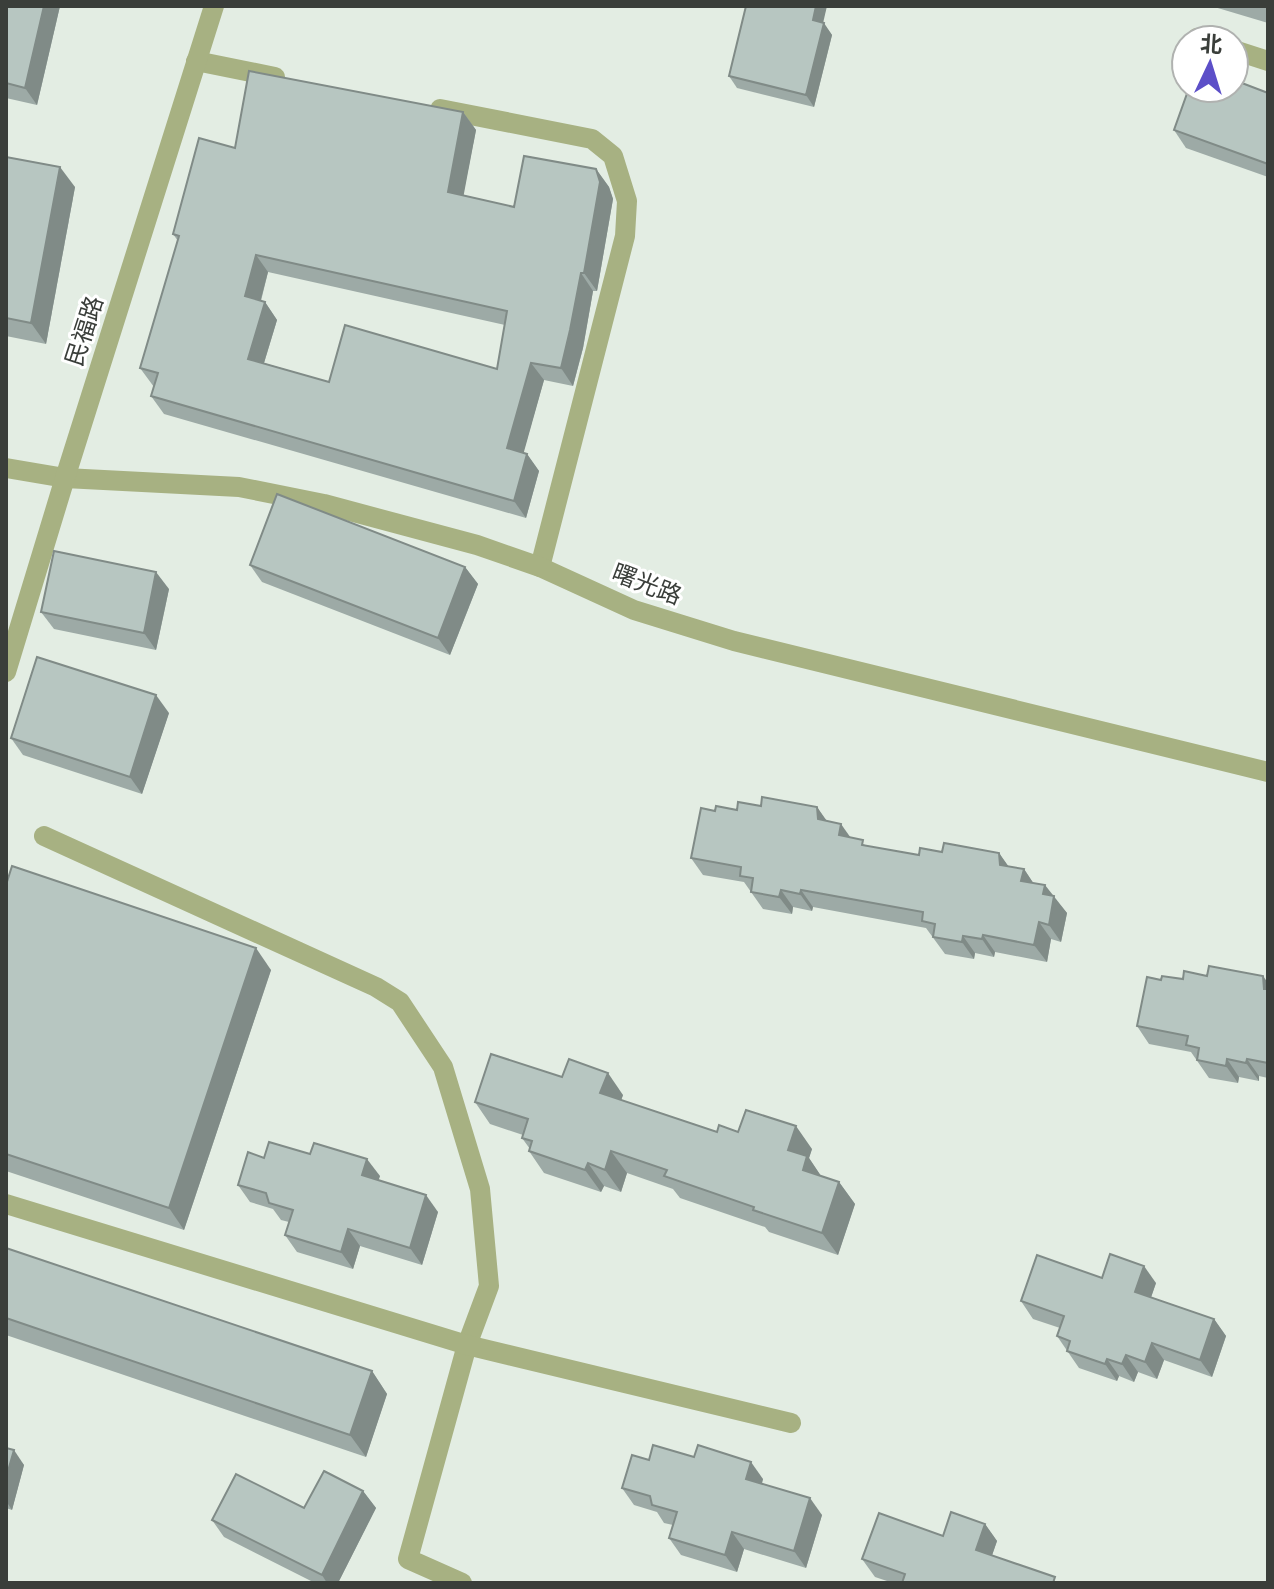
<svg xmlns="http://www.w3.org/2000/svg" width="1274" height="1589" viewBox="0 0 1274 1589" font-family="Inter,'Noto Sans SC',sans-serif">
<rect width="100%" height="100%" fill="#e3ede3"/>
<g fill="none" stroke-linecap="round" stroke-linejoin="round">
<g stroke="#a7b182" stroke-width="20">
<path d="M1197 38 1203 40"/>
<path d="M1234 50 1268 61"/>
<path d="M196 61 275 77"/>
<path d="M440 109 592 139 613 156 627 201 625 236 540 567"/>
<path d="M6 468 65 478 239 487 324 504 477 545 540 567 634 610 734 641 1268 772"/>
<path d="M6 672 65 478 214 6"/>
<path d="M44 836 376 987 400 1002 443 1067 480 1189 489 1286 467 1345 408 1559 462 1583"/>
<path d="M6 1204 467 1345 791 1423"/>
</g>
</g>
<g fill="#9daaa6" fill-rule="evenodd">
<path d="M6 6H60L37 105 6 98Z"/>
<path d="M1211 6H1268V23Z"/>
<path d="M823 23 832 35 814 107 737 88 729 76Z"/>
<path d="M1268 93V177L1186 148 1174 130Z"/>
<path d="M463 112 476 130 463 195 514 207 596 169 609 187 613 199 597 291H593L583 348 573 386 544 380 523 453 527 454 539 471 526 518 164 414 151 396 154 387 140 368 178 241 173 234 235 148ZM268 272 505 325 497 369 329 382 264 363 277 320 265 302 261 301Z"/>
<path d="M6 157 75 187 46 344 6 336Z"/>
<path d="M250 565 465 567 478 584 450 655 262 582Z"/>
<path d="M169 589 156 650 54 629 41 612Z"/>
<path d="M169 713 142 794 23 755 11 738Z"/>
<path d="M761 806 817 807 826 821 851 838 867 846 919 855 942 852 999 853 1008 866 1024 869 1033 883 1052 896 1067 913 1061 942 1051 939 1047 962 995 952 994 957 975 953 974 959 945 954 926 928 813 907 812 911 793 907 792 914 763 909 744 882 703 875 691 858 715 811 737 810Z"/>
<path d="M6 885 271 970 184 1230 6 1171Z"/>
<path d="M1207 976 1268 983V1078L1259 1076V1081L1239 1077 1238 1083 1209 1078 1191 1052 1149 1044 1137 1026 1161 980 1183 979Z"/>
<path d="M562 1077 623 1095 621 1100 717 1132H738L812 1149 809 1158 821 1176 839 1182 855 1204 838 1255 769 1232 765 1227 680 1198 673 1189 627 1173 621 1192 604 1186 601 1192 544 1173 529 1151 530 1149 522 1138 523 1135 490 1124 475 1102Z"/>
<path d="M264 1158 380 1176 378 1180 438 1212 422 1265 360 1246 353 1269 297 1252 285 1235 289 1222 281 1220 273 1209 250 1202 238 1185Z"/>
<path d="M6 1248 372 1371 387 1394 366 1457 6 1335Z"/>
<path d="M1102 1278 1156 1283 1151 1297 1214 1319 1226 1336 1212 1377 1164 1360 1157 1379 1138 1372 1134 1382 1119 1376 1117 1381 1079 1368 1057 1336 1060 1328 1033 1319 1021 1301Z"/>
<path d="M6 1448 24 1465 12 1510 6 1508Z"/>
<path d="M649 1460 763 1479 762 1483 822 1515 806 1568 744 1549 737 1572 681 1555 669 1538 673 1525 664 1523 657 1512 634 1505 622 1488Z"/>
<path d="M363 1491 376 1508 338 1583H315L224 1537 212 1520 304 1508Z"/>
<path d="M985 1524 997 1541 992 1555 1060 1583H893L875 1577 862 1559Z"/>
</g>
<g fill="#808b87">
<path d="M44 6H60L37 105 25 88Z"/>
<path d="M816 6H827L821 32 813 20Z"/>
<path d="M824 23 832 35 814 107 806 95Z"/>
<path d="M463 112 476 130 461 209 448 192Z"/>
<path d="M60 167 75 187 46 344 31 323Z"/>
<path d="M596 169 609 187 613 199 597 291 584 273Z"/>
<path d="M256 255 268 272 257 314 245 296Z"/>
<path d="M581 273 593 291 583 348 573 386 561 368Z"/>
<path d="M265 302 277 320 260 376 248 359Z"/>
<path d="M531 363 544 380 520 466 507 448Z"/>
<path d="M527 454 539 471 526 518 514 501Z"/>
<path d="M465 567 478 584 450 655 438 638Z"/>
<path d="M156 572 169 589 156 650 144 633Z"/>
<path d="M156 695 169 713 142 794 130 777Z"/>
<path d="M817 807 829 824 818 819Z"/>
<path d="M841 824 853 841 839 835Z"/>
<path d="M999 853 1011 870 1000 865Z"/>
<path d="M1024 869 1036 887 1021 881Z"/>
<path d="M1045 885 1067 913 1061 942 1049 925 1043 894Z"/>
<path d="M781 890 793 907 792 914 779 897Z"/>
<path d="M801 890 813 907 812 911 800 894Z"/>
<path d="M1039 922 1051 939 1047 962 1034 945Z"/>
<path d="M983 935 995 952 994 957 982 939Z"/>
<path d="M963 936 975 953 974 959 962 942Z"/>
<path d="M256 948 271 970 184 1230 169 1208Z"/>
<path d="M1263 976 1268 983V994L1264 989Z"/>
<path d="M1227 1059 1239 1077 1238 1083 1226 1066Z"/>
<path d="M1247 1059 1259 1076V1081L1246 1063Z"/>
<path d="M608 1073 623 1095 616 1115 600 1093Z"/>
<path d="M796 1126 812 1149 809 1158 823 1179 818 1192 788 1150Z"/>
<path d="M611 1151 627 1173 621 1192 605 1170Z"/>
<path d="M367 1159 380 1176 374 1193 362 1175Z"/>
<path d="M588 1163 604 1186 601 1192 585 1170Z"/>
<path d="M839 1182 855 1204 838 1255 822 1233Z"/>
<path d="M426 1195 438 1212 422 1265 410 1248Z"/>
<path d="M348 1229 360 1246 353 1269 341 1252Z"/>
<path d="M1144 1266 1156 1283 1147 1309 1135 1292Z"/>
<path d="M1214 1319 1226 1336 1212 1377 1200 1360Z"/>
<path d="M1152 1343 1164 1360 1157 1379 1145 1362Z"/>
<path d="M1126 1355 1138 1372 1134 1382 1122 1364Z"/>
<path d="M1107 1359 1119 1376 1117 1381 1105 1364Z"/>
<path d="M372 1371 387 1394 366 1457 350 1435Z"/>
<path d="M14 1450 24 1465 12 1510 6 1501V1478Z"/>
<path d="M751 1462 763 1479 758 1496 746 1479Z"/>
<path d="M363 1491 376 1508 338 1583H327L322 1575Z"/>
<path d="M810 1498 822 1515 806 1568 794 1551Z"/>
<path d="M985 1524 997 1541 988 1567 976 1550Z"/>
<path d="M732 1532 744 1549 737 1572 725 1555Z"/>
</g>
<g fill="#b7c6c1" stroke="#808b87" stroke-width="2" fill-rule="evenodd">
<path d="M6 6H44L25 88 6 83Z"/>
<path d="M746 6H816L813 20 824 23 806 95 729 76Z"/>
<path d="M249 71 463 112 448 192 514 207 524 156 596 169 600 182 584 273H581L570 330 561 368 531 363 507 448 527 454 514 501 151 396 158 373 140 368 179 236 173 234 199 138 235 148ZM256 255 507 311 497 369 345 325 329 382 248 359 265 302 245 296Z"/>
<path d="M1234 80 1268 93V164L1174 130 1189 88H1234Z"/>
<path d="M6 157 60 167 31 323 6 318Z"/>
<path d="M277 494 465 567 438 638 250 565Z"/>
<path d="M54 551 156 572 144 633 41 612Z"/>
<path d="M37 657 156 695 130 777 11 738Z"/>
<path d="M762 797 817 807 818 819 841 824 839 835 863 840 862 845 919 855 920 848 942 852 944 843 999 853 1000 865 1024 869 1021 881 1045 885 1043 894 1054 896 1049 925 1039 922 1034 945 983 935 982 939 963 936 962 942 933 937 935 924 922 921 923 912 801 890 800 894 781 890 779 897 751 892 753 878 740 876 741 867 691 858 701 808 715 811 716 806 737 810 738 802 761 806Z"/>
<path d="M12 866 256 948 169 1208 6 1154V885Z"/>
<path d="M1209 966 1263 976 1264 989H1268V1063L1247 1059 1246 1063 1227 1059 1226 1066 1197 1060 1199 1048 1186 1045 1188 1036 1137 1026 1147 977 1161 980 1162 976 1183 979 1184 971 1207 976Z"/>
<path d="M491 1054 562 1077 569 1059 608 1073 600 1093 717 1132 719 1125 738 1132 746 1110 796 1126 788 1150 807 1156 803 1170 839 1182 822 1233 753 1210 754 1207 664 1176 667 1170 611 1151 605 1170 588 1163 585 1170 529 1151 532 1141 522 1138 528 1119 475 1102Z"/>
<path d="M269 1142 310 1154 314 1143 367 1159 362 1175 426 1195 410 1248 348 1229 341 1252 285 1235 293 1210 269 1203 266 1193 238 1185 248 1152 264 1158Z"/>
<path d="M6 1248 372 1371 350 1435 6 1318Z"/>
<path d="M1110 1254 1144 1266 1135 1292 1214 1319 1200 1360 1152 1343 1145 1362 1126 1355 1122 1364 1107 1359 1105 1364 1067 1351 1070 1341 1057 1336 1064 1316 1021 1301 1037 1255 1102 1278Z"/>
<path d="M653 1445 694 1457 698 1445 751 1462 746 1479 810 1498 794 1551 732 1532 725 1555 669 1538 677 1512 652 1505 650 1496 622 1488 632 1455 649 1460Z"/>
<path d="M6 1448 14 1450 6 1478Z"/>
<path d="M324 1471 363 1491 322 1575 212 1520 236 1474 304 1508Z"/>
<path d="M951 1512 985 1524 976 1550 1055 1577 1053 1583H902L905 1574 862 1559 879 1513 943 1536Z"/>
</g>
<g text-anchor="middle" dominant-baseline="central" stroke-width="6" stroke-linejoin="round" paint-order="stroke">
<g font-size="24" fill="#3a3e3a" stroke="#fff">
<text transform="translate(84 331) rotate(-72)">民福路</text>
<text transform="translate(647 584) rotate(21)">曙光路</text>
</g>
</g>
<rect width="1274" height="1589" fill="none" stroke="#3a3e3a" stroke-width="16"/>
<g transform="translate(1210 64) rotate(4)"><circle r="38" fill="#ffffff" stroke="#b0b2b0" stroke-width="2"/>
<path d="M0-6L14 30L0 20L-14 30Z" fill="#5c4fc8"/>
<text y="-12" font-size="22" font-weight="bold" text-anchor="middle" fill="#3a3e3a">北</text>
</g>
</svg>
